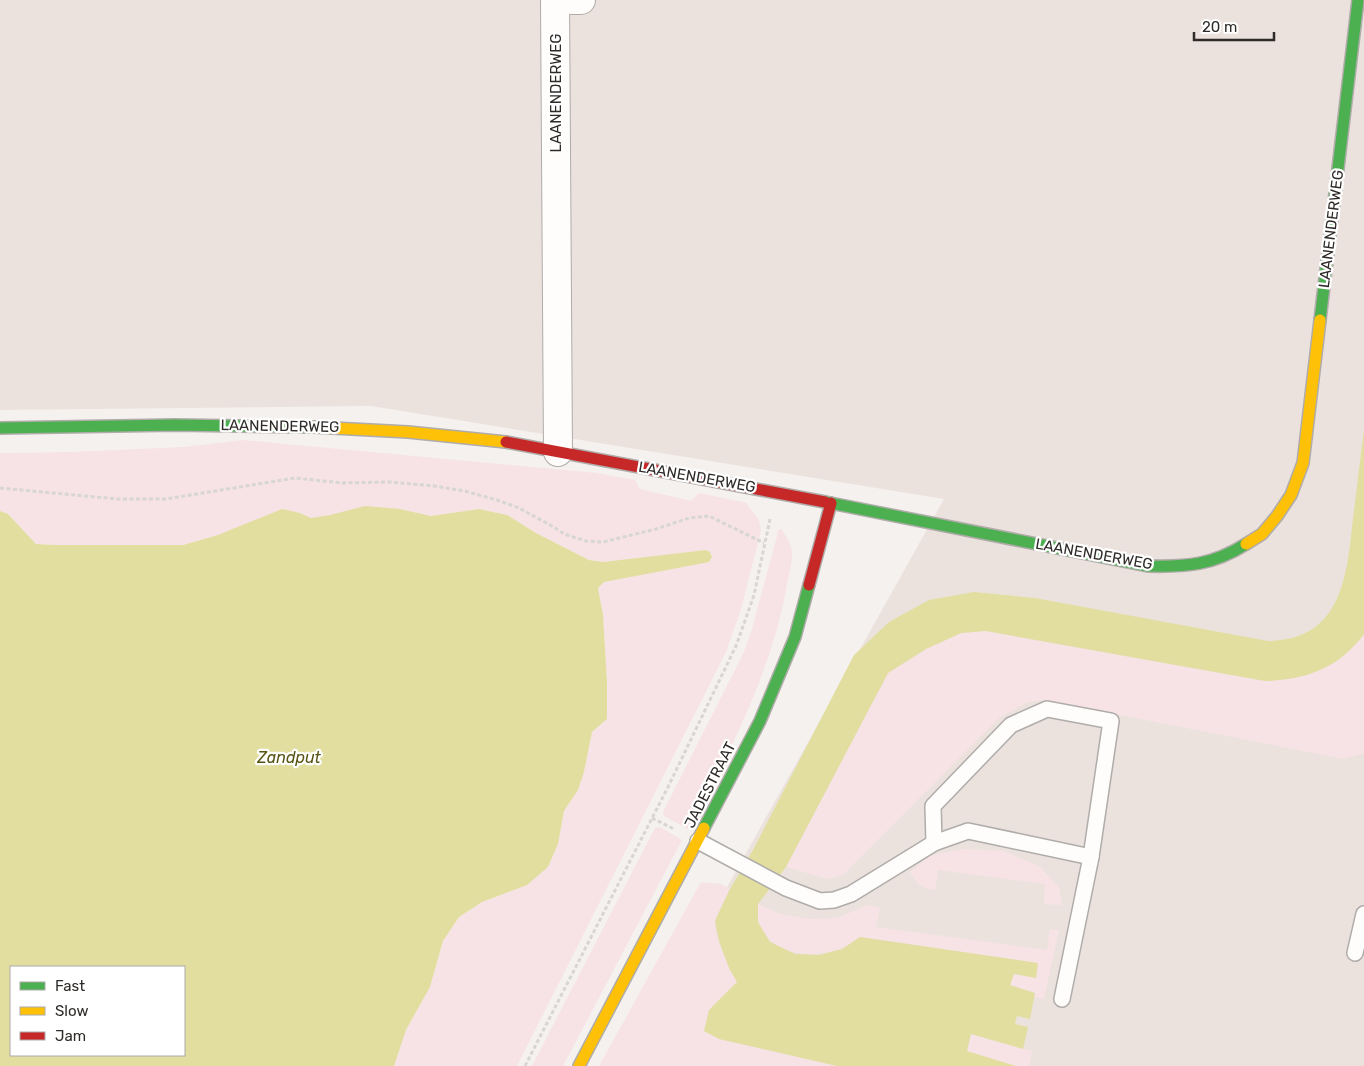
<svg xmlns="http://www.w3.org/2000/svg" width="1364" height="1066" viewBox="0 0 1364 1066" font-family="Rubik,sans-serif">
<rect width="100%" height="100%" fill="#f5f1ee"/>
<path fill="#ece2dd" d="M0 0H1364V1066H627L944 499 371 406 0 410Z"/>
<g fill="#f7e3e5">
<path d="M243 440 597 473 635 480 640 489 691 501 699 493 743 502 746 503 759 520 761 531 741 609 726 652 517 1066H394L406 1030 430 987 443 941 459 917 482 902 527 885 548 867 558 844 564 811 578 790 584 772 592 732 607 719V682L603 615 598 588 604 582 711 560 712 554 603 562 589 560 536 533 507 515 479 509 431 516 400 509 311 518 300 513 183 545H55L36 544 8 514 0 511V453L72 452 184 447Z"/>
<path d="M781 529C786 536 791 544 792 552 793 562 787 580 786 590 770 676 729 753 688 829L664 816 663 812 744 652 752 629 777 536 778 530Z"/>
<path d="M986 631 1265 681C1305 680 1340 667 1364 634V753L1344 759 1044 700 1028 702 999 718 843 875 828 879 786 867 888 673 926 649 962 633Z"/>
<path d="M660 827 682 840 563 1066H532L655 828Z"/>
<path d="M962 849 1003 851 1039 866 1059 887 1062 905 1044 904 1045 884 938 870 935 890C920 887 918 885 910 872L930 856Z"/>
<path d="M701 882 721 884 730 889C726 897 716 914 715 922 715 940 729 967 737 982L709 1010 704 1031 719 1039 837 1066H599Z"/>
<path d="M758 904 780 914 809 919 837 918 868 905 880 908 876 927 1047 950 1050 930H1059L1044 999 1034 997 1035 993 1010 985 1014 974 1036 978 1037 963 860 937C854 941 847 947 840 949 810 959 772 956 759 923 757 918 758 910 758 904Z"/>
<path d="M971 1034 1032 1051 1029 1066H1016L967 1052Z"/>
</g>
<g fill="#e1dea0" fill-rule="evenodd">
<path d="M1364 430V634C1339 668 1306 680 1265 681L986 631 961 633 926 649 888 673 786 867 758 904V922L770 942 795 954 819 955 842 949 860 937 1038 963 1036 978 1014 974 1010 985 1035 993 1030 1019 1017 1016 1015 1024 1028 1027 1023 1049 971 1034 967 1051 1016 1066H837L719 1039 704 1031 709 1010 737 982 729 968 719 941 715 921 730 889 753 850 854 655 889 622 929 600 974 592 1035 598 1268 641C1342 640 1347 576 1353 518 1357 489 1360 459 1364 430Z"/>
<path d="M365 506 400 509 431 516 479 509 507 515 536 533 589 560 603 562 706 550 710 552 712 557 709 562 604 582 598 588 603 615 607 682V719L592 732 584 772 578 790 564 811 558 844 548 867 527 885 482 902 459 917 443 941 430 987 406 1030 394 1066H0V511L8 514 36 544 55 545H183L218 535 282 509 300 513 311 518 330 515ZM11 967H184V1055H11Z"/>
</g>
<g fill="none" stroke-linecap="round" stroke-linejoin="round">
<g stroke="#afacaa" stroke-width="18">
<g id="lane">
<path d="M698 841 786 888 820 901 834 900 851 894 934 843 968 831 1091 857 1062 999"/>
<path d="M934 843 933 806 1011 725 1047 709 1111 721 1091 857"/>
<path d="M1355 953 1364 914"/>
</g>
</g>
<g stroke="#afacaa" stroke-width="30">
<path id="street" d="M558 452 555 0H581"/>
</g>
<g stroke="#afacaa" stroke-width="14">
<g id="fast">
<path d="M1320 320 1358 0"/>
<path d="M0 428 175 425 314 427"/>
<path d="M825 502 1148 566C1187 567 1213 565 1246 544"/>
<path d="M704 828 760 721 795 637 809 585"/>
</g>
</g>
<g stroke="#afacaa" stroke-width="14">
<g id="slow">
<path d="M314 427 408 432 506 442"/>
<path d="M1246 544 1262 534 1277 516 1291 495 1303 463 1320 320"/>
<path d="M579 1066 704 828"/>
</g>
</g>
<g stroke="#afacaa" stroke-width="14">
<g id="jam">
<path d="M506 442 825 502"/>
<path d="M809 585 831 503"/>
</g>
</g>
<g stroke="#d7d6d5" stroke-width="3" stroke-dasharray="4 2.5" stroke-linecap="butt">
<path d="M0 488 117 499H166L295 478 342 483 389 482 434 486 465 491 497 500 519 508 552 526 564 534 586 541 603 542 656 529 689 518 709 516 764 543"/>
<path d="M652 818 674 829"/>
<path d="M525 1066 668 787 736 646 754 595 770 519"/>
</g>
<use href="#lane" stroke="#fefdfc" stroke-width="15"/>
<use href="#street" stroke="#fefdfc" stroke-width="28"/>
<use href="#fast" stroke="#4caf50" stroke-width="11"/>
<use href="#slow" stroke="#ffc107" stroke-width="11"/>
<use href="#jam" stroke="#c62828" stroke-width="11"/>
</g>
<g text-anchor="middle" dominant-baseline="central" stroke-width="4.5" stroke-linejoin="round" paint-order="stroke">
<g font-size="15" fill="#2e2b29" stroke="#fff">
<text transform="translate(556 93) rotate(-90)">LAANENDERWEG</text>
<text transform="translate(1331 229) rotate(-83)">LAANENDERWEG</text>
<text transform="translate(280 426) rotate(1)">LAANENDERWEG</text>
<text transform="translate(697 477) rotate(10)">LAANENDERWEG</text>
<text transform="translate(1094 554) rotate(10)">LAANENDERWEG</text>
<text transform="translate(710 785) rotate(-63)">JADESTRAAT</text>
</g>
<g font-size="16" font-style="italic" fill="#585514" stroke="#fff">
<text x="289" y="757">Zandput</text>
</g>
</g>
<rect x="10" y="966" width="175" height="90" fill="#ffffff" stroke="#abaaa9"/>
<rect x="20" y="982" width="25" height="8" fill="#4caf50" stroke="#abaaa9"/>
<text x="55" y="991" font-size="15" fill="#2e2b29">Fast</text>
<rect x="20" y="1007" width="25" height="8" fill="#ffc107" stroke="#abaaa9"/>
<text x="55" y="1016" font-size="15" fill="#2e2b29">Slow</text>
<rect x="20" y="1032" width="25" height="8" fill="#c62828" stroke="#abaaa9"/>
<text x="55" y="1041" font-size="15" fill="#2e2b29">Jam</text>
<path d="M1194 32v8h80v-8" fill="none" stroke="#2e2b29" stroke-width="2.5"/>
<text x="1202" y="32" font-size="15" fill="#2e2b29" stroke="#ffffff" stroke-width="4" paint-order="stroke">20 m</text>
</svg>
